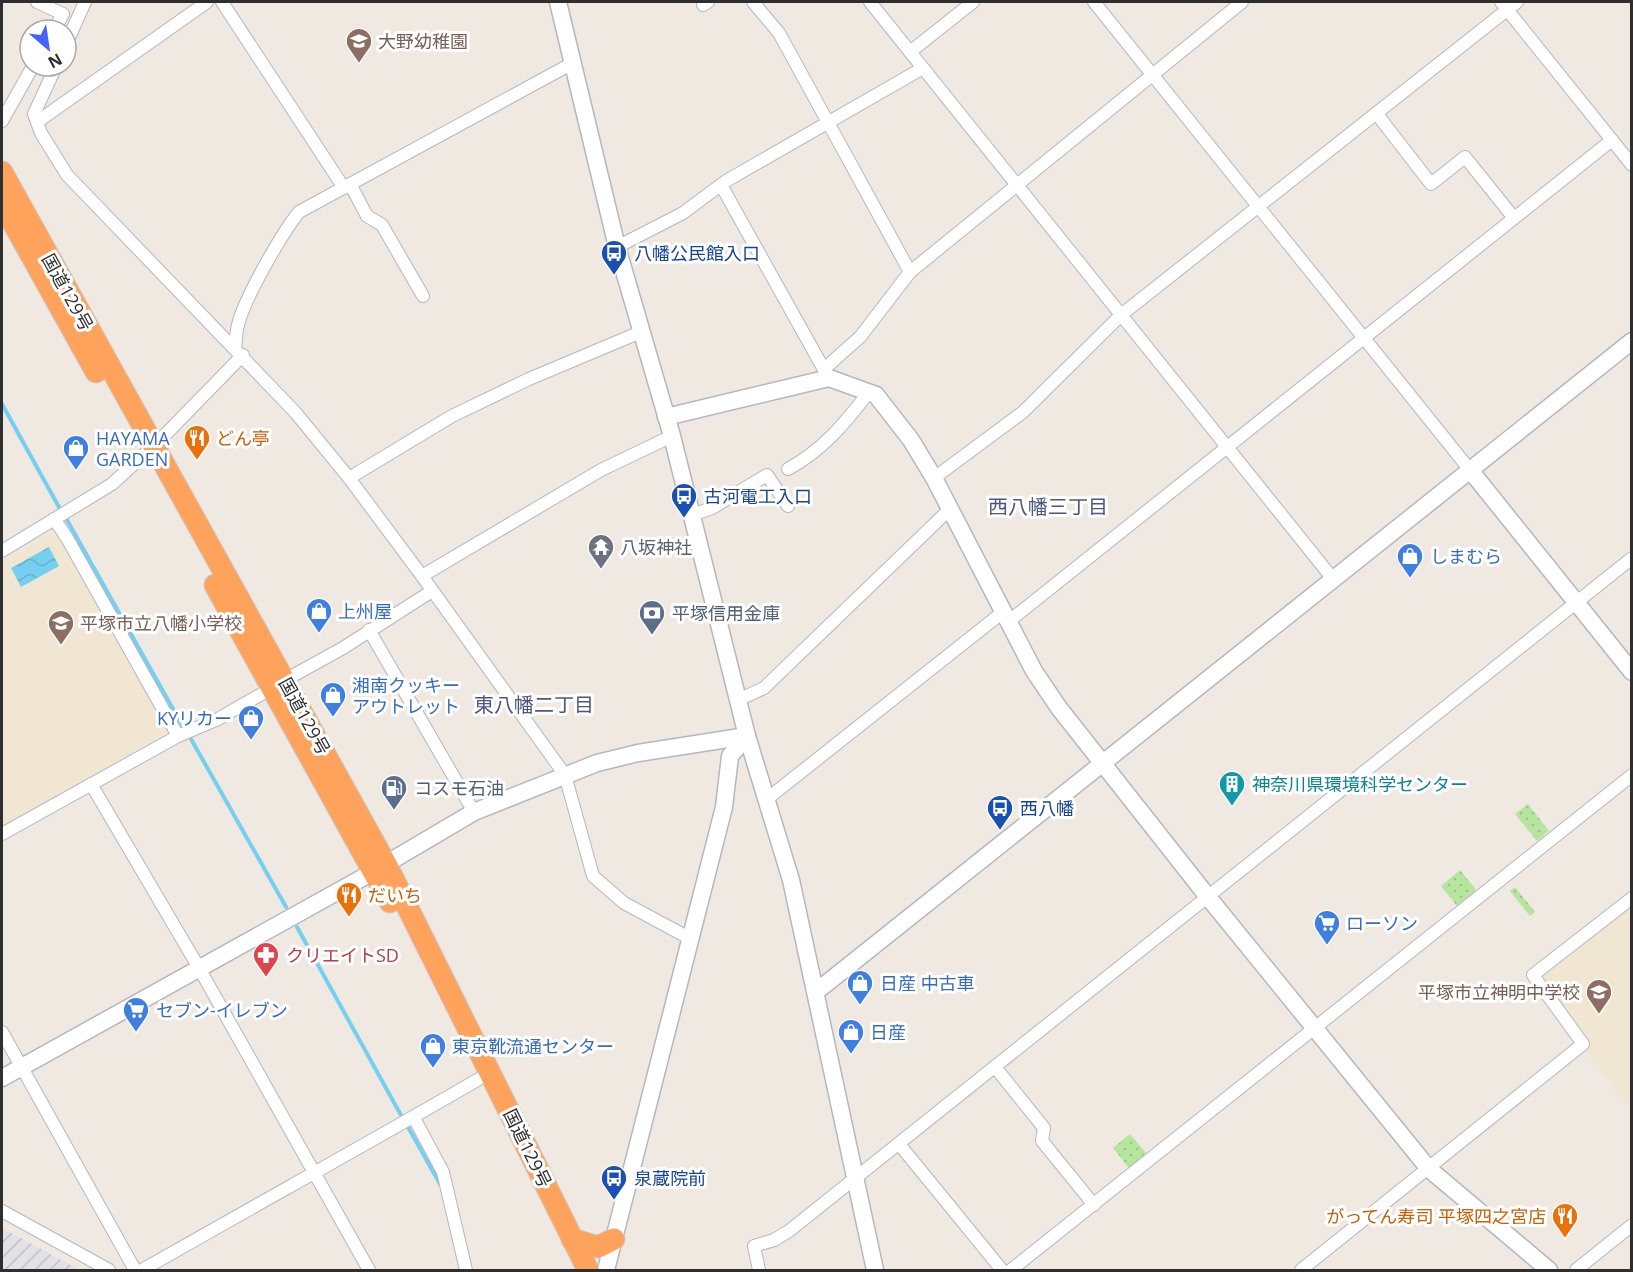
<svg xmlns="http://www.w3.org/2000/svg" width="1633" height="1272" viewBox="0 0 1633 1272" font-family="'Open Sans','Noto Sans JP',sans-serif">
<defs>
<pattern id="industrial-furrows" width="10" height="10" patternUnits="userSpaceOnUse" patternTransform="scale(1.5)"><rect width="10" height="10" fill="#e3e1e8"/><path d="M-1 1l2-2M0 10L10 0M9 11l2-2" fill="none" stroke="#c3c1c7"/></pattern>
<pattern id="park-dots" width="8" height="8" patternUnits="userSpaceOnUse" patternTransform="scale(1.5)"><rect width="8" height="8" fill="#b6e59e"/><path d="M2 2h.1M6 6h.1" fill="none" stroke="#9dc588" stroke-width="1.8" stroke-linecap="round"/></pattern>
<pattern id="water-waves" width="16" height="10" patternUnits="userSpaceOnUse" patternTransform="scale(1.5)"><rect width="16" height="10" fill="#75cff0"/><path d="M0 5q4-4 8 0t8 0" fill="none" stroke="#66b2ce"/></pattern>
</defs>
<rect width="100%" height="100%" fill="#efe9e1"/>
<path fill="url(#industrial-furrows)" d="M2 1228 80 1270H2Z"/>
<g fill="#f0e6d1">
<path d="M55 531 170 732 2 826V561Z"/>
<path d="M1631 905V1109L1586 1051 1591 1047 1542 982V978Z"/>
</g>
<g fill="url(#park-dots)">
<path d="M1528 804 1549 831 1537 841 1515 814Z"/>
<path d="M1460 870 1476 890 1457 906 1441 886Z"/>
<path d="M1515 887 1535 912 1530 916 1510 891Z"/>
<path d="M1130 1134 1146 1153 1129 1168 1113 1148Z"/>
</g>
<path fill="url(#water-waves)" d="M49 547 59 566 21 587 11 568Z"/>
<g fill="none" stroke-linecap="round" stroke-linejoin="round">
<g stroke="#75cff0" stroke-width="4">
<path d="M2 404 60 509"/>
<path d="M67 520 182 725"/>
<path d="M191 739 286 907"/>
<path d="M297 927 402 1117"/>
<path d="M408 1127 440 1184"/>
</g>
<g stroke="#b4b7c1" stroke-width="14">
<g id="street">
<path d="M37 2 63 14 54 30"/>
<path d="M222 2 344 188"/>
<path d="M753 2 779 33 910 272"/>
<path d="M870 2 1333 579"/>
<path d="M1094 2 1470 470"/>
<path d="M1501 2 1632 165"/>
<path d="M703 5 708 2"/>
<path d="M66 44 85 2"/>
<path d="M910 52 973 2"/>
<path d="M56 66 34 114 41 133 67 175 295 412 349 478 422 576 565 775 593 876 624 903 691 939"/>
<path d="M1376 113 1431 184 1465 157 1514 218"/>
<path d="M2 121 33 66"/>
<path d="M37 122 207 2"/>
<path d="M350 184 367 216 382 225 423 296"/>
<path d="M721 185 827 375"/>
<path d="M617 247 683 213 726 181 923 68"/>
<path d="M235 348C236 341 236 332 238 325 244 299 282 233 299 212L571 64"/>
<path d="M824 369 860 337 910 272 1242 2"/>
<path d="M788 469C823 450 845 423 869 392"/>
<path d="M349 478 452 416 529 379 643 331"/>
<path d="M934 478 1023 412 1121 315 1517 2"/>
<path d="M692 515 712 508 767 475 788 506"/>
<path d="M54 519 67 538 178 736"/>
<path d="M2 551 112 484 161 439 243 355"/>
<path d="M422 576 601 470 672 436"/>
<path d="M1008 622 1612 140"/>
<path d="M369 630 474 812"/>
<path d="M285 680 343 648 432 591"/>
<path d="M738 700 764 688 950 509"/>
<path d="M91 784 199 968 369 1270"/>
<path d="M767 799 1003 612"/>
<path d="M2 834 178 736 218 719 272 688"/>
<path d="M2 1032 135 1270"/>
<path d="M995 1067 1044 1128 1042 1141 1094 1205"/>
<path d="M414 1118 443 1172 466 1270"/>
<path d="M899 1144 1002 1270"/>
<path d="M2 1211 109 1270"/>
<path d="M142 1270C254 1206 367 1144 479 1079"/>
<path d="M759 1270 754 1246 774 1240 789 1231 1632 558"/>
<path d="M1011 1270 1632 775"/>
<path d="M1301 1270 1583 1044 1533 975 1632 898"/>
<path d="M1576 1270 1632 1225"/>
</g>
</g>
<g stroke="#b4b7c1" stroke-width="19">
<g id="secondary">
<path d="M558 2 617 247 672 436 747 736 791 880 875 1270"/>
<path d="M666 417 829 378 876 395 911 440 934 478 1034 671 1059 708 1208 897 1429 1169 1549 1270"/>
<path d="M1470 470 1632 672"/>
<path d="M817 991 1632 341"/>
<path d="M2 1078 362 878 474 812 597 763 638 753 747 736"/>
<path d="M606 1270 724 807 730 756 747 736"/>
</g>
</g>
<g stroke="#c9c9c9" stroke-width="23">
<g id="highway">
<path d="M2 172 386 864 588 1270"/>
<path d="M2 203 96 372"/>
<path d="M215 585 390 902"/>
<path d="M572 1239 598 1247 614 1239"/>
</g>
</g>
<use href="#street" stroke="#fff" stroke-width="12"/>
<use href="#secondary" stroke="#fff" stroke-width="16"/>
<use href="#highway" stroke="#ffa35c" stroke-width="21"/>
</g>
<defs>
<g id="school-pin" transform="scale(1.35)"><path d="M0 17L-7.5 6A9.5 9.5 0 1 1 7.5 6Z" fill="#8d6e63" stroke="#fff"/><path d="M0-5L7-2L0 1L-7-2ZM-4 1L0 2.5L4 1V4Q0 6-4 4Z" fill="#fff"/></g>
<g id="bus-pin" transform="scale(1.35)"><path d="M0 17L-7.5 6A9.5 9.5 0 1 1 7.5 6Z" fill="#1a4fb4" stroke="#fff"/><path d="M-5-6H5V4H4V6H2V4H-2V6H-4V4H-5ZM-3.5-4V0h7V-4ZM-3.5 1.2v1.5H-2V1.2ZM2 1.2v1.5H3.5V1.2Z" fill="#fff"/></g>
<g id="restaurant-pin" transform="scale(1.35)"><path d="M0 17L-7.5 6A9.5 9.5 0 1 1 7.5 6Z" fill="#e8710a" stroke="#fff"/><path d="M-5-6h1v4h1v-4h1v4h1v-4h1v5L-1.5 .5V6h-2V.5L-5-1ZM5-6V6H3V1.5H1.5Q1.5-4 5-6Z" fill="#fff"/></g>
<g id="shop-pin" transform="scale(1.35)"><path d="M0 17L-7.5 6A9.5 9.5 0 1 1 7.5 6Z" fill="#3f7fe0" stroke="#fff"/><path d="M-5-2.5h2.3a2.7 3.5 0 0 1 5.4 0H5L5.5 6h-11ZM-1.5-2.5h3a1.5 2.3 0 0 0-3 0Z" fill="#fff"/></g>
<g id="temple-pin" transform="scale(1.35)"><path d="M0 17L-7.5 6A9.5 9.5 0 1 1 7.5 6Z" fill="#6b7280" stroke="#fff"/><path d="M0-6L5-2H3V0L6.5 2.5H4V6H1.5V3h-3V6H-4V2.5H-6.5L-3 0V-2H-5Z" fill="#fff"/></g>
<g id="bank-pin" transform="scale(1.35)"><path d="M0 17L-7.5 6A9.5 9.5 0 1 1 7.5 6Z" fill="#5c6f8a" stroke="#fff"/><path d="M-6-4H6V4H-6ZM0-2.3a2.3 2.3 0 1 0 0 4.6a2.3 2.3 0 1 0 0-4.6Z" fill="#fff"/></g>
<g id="building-pin" transform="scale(1.35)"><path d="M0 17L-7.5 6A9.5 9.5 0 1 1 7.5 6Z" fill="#0f9aa8" stroke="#fff"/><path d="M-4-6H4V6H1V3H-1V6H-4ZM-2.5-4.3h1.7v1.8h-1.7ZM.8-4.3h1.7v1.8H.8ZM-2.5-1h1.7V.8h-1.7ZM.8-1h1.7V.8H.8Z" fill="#fff"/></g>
<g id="fuel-pin" transform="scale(1.35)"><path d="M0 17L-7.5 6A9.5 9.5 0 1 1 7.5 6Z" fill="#5c6f8a" stroke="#fff"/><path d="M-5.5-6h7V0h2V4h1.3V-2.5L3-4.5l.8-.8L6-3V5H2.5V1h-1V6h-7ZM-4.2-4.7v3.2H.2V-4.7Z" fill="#fff"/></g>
<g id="supermarket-pin" transform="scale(1.35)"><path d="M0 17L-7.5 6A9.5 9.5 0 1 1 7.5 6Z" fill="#3f7fe0" stroke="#fff"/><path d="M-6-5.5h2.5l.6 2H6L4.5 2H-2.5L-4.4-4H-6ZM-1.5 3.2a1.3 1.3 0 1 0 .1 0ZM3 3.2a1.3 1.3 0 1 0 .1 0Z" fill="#fff"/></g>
<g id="pharmacy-pin" transform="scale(1.35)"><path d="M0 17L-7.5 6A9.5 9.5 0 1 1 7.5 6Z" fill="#e0444e" stroke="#fff"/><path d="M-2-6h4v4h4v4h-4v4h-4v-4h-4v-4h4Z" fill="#fff"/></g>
</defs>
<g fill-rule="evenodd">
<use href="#school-pin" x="359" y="41"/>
<use href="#bus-pin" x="614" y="253"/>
<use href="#restaurant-pin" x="197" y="438"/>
<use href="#shop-pin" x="76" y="448"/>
<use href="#bus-pin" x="684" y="496"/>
<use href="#temple-pin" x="601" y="547"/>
<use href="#shop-pin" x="1410" y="556"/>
<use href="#shop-pin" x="319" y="611"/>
<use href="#bank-pin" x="652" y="613"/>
<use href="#school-pin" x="61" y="623"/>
<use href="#shop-pin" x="333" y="695"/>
<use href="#shop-pin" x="251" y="718"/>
<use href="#building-pin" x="1232" y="784"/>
<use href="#fuel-pin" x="394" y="788"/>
<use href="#bus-pin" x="1000" y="808"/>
<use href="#restaurant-pin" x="349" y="895"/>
<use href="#supermarket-pin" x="1327" y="923"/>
<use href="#pharmacy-pin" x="266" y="955"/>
<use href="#shop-pin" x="860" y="983"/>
<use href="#school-pin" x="1599" y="992"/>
<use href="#supermarket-pin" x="136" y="1010"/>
<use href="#shop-pin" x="851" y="1032"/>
<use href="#shop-pin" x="433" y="1046"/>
<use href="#bus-pin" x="614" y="1178"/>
<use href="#restaurant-pin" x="1565" y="1216"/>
</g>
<g text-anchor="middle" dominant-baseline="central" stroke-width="6" stroke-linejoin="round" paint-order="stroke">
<g font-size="18" fill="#785e54" stroke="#fff" text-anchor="start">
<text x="378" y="41">大野幼稚園</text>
<text x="80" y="623">平塚市立八幡小学校</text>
<text x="1580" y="992" text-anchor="end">平塚市立神明中学校</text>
</g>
<g font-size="18" fill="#164399" stroke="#fff" text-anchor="start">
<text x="634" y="253">八幡公民館入口</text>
<text x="704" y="496">古河電工入口</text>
<text x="1020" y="808">西八幡</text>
<text x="634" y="1178">泉蔵院前</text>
</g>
<g font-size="18" fill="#2e2e2e" stroke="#fff">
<text transform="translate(68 292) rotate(61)">国道129号</text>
<text transform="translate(305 716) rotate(61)">国道129号</text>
<text transform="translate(528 1148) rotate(64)">国道129号</text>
</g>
<g font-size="18" fill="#366cbe" stroke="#fff" text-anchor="start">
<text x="96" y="438">HAYAMA<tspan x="96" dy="21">GARDEN</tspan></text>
<text x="1430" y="556">しまむら</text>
<text x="338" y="611">上州屋</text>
<text x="352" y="685">湘南クッキー<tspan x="352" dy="21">アウトレット</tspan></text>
<text x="232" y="718" text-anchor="end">KYリカー</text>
<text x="1346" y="923">ローソン</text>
<text x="880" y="983">日産 中古車</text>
<text x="156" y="1010">セブン-イレブン</text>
<text x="870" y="1032">日産</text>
<text x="452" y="1046">東京靴流通センター</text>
</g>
<g font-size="18" fill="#c56008" stroke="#fff" text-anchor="start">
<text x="216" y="438">どん亭</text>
<text x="368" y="895">だいち</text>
<text x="1546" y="1216" text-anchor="end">がってん寿司 平塚四之宮店</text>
</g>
<g font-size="18" fill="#5b616d" stroke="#fff" text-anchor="start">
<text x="620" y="547">八坂神社</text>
</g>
<g font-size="18" fill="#4e5e75" stroke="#fff" text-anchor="start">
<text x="672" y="613">平塚信用金庫</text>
<text x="414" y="788">コスモ石油</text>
</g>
<g font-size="18" fill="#0d838f" stroke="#fff" text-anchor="start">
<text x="1252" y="784">神奈川県環境科学センター</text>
</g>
<g font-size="18" fill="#be3a42" stroke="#fff" text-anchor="start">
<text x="286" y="955">クリエイトSD</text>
</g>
<g font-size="20" fill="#4d5680" stroke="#fff">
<text x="1048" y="506">西八幡三丁目</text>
<text x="534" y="704">東八幡二丁目</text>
</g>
</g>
<rect width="1633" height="1272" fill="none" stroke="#2e2e2e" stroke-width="6"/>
<g transform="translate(48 48) rotate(151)"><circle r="28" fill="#ffffff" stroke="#ababab" stroke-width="1.5"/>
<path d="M0-4.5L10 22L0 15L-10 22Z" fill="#4264fb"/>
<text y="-9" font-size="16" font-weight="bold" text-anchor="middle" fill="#2e2e2e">N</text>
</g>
</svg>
